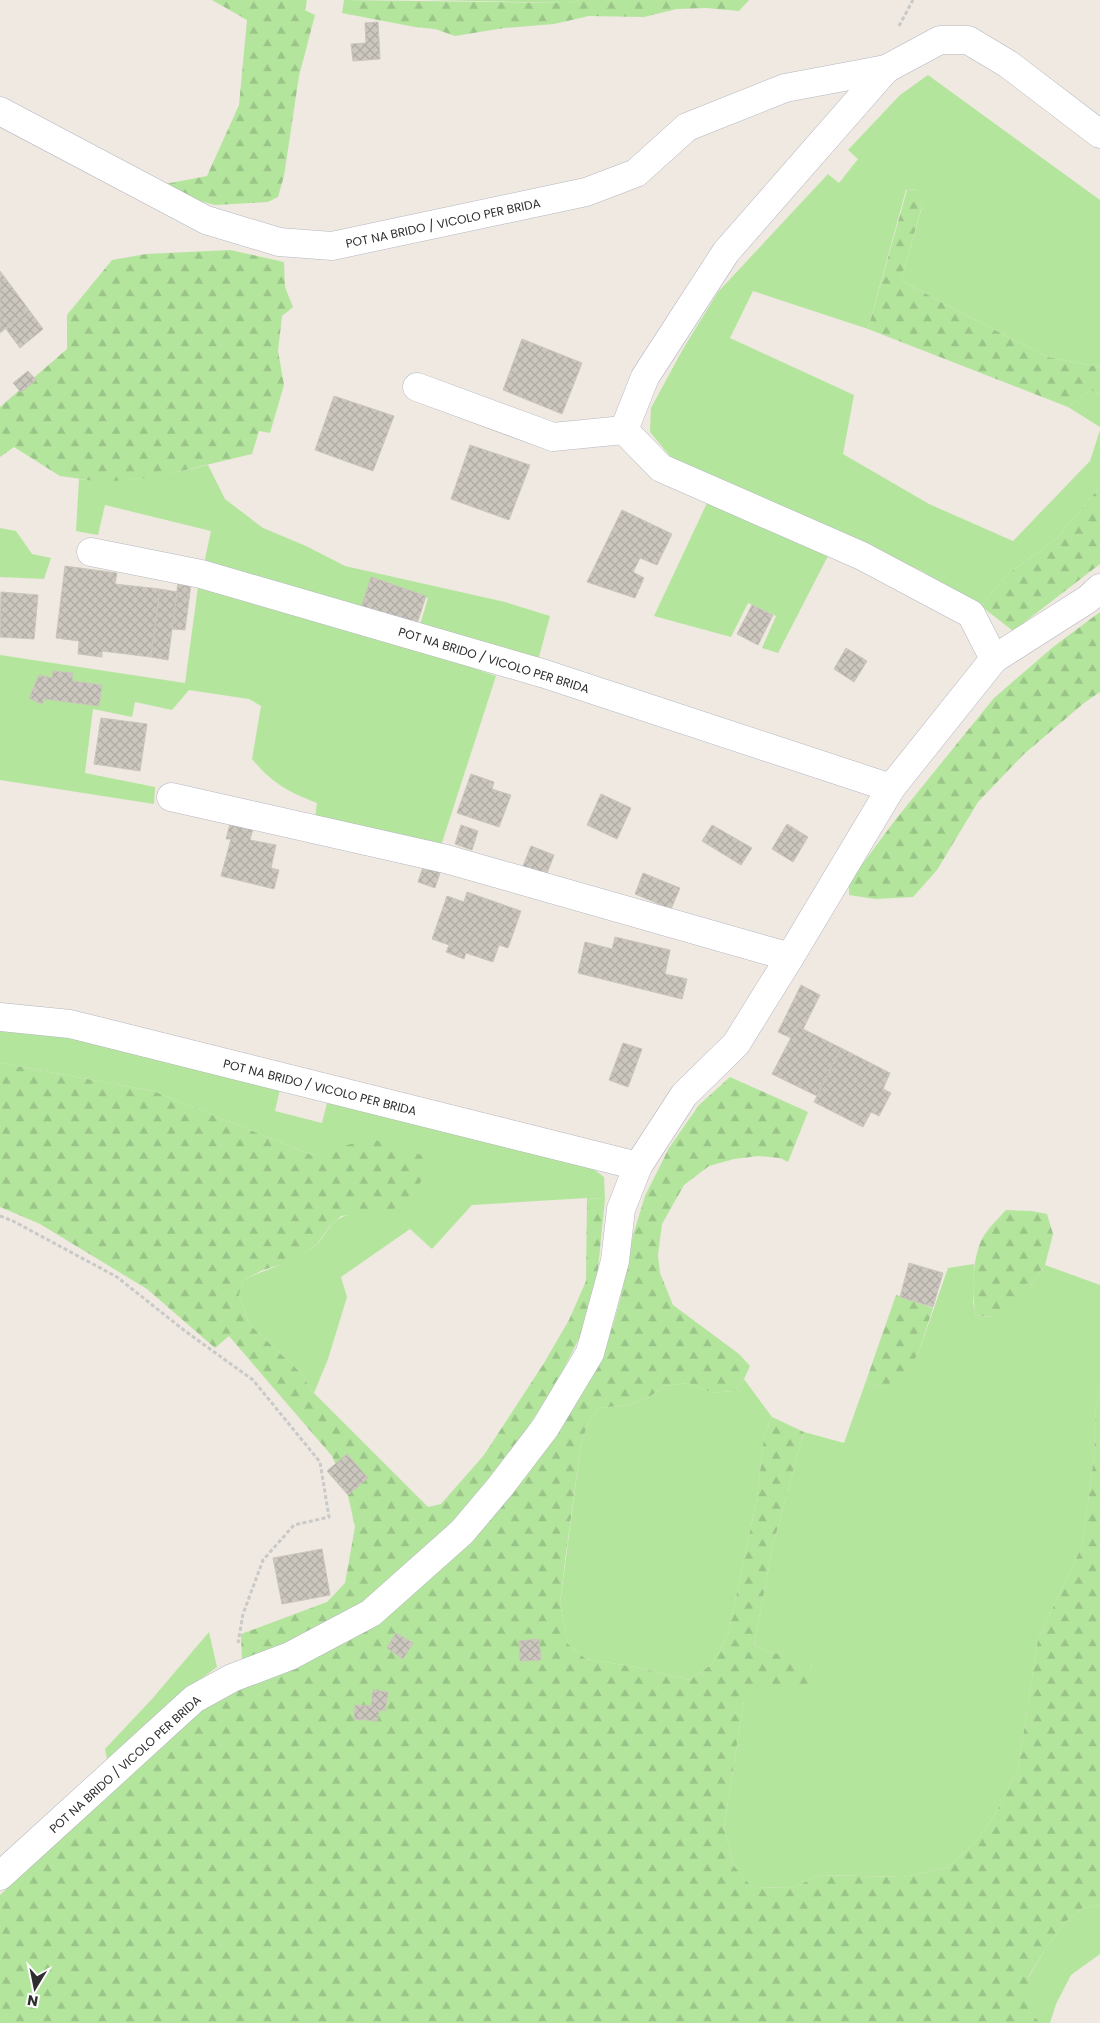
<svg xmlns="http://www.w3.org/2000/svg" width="1100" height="2023" viewBox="0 0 1100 2023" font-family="Poppins,sans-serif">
<defs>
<pattern id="forest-firs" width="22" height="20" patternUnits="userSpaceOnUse" patternTransform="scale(1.25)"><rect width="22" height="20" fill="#b4e59d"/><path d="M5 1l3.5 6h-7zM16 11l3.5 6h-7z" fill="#9bc588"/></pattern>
<pattern id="building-cross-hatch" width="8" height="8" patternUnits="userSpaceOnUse" patternTransform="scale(1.25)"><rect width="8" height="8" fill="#cbc7bf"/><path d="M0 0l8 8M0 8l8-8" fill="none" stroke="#afaba4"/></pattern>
</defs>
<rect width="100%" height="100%" fill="#efe9e1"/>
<g fill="#b4e59d">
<path d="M426 0H579L567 3Z"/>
<path d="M928 75 1100 200V367L1048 357 963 314 901 280 922 207 917 189 906 190 868 329 753 291 730 338 854 395 843 454 929 504 1013 541 1090 461 1100 430V487L1057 538 1009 573 981 606 920 570 813 525 674 461 650 432 651 408 683 349 718 292 828 174 839 183 858 159 848 150 900 95Z"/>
<path d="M1090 390 1100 394V427L1068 407Z"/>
<path d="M208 465 225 499 263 528 306 546 345 566 505 602 550 616 537 664 419 628 428 598 381 583 373 616 203 568 211 531 105 505 98 535 76 531 79 479C123 484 165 475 208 465Z"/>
<path d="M707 503 829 554 778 653 762 648 776 616 748 603 731 637 654 616Z"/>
<path d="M0 528 16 531 32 554 51 558 44 579 0 577Z"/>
<path d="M198 587 370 632 496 676 439 852 314 825 317 803C287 791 273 784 252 759L261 706 249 699 189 690 172 710 135 702 132 717 93 709 85 773 155 787 154 804 0 780V655L185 683Z"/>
<path d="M0 1029 68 1038 280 1089 275 1111 322 1123 327 1103 588 1165 604 1177 605 1199 587 1198 472 1205 432 1249 410 1229 341 1277 347 1297 328 1359 314 1393 299 1371 249 1324 239 1295 243 1280C268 1268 295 1262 317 1244 321 1241 323 1236 326 1232 337 1216 345 1215 362 1212L335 1149 312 1155 153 1091 0 1063Z"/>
<path d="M974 1264 973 1302 976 1315 992 1317 1031 1285 1045 1265 1100 1285V1387L1096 1405 1094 1456 1082 1546 1038 1639 1018 1769 996 1813 975 1843 946 1868 903 1877 819 1875 793 1888 752 1887 734 1866 724 1827 744 1700 752 1687H806L812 1663 766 1651 754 1645 773 1545 804 1432 844 1443 866 1381 884 1388 918 1354 948 1268Z"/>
<path d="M744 1379 772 1417 764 1437 757 1498 728 1635 712 1664 690 1680 636 1667 586 1659 568 1644 560 1603 581 1444 588 1423 598 1408 629 1405 646 1399 665 1386 688 1383 713 1393 734 1391Z"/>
<path d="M209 1632 217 1667 173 1699 107 1759 105 1749 152 1699Z"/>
<path d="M1100 1905V1954L1071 1975 1056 2004 1050 2023H1041L1028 2011V1978L1047 1947 1064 1923 1083 1908Z"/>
</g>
<g fill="url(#forest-firs)">
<path d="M212 0H307L305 10 315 15 299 76 284 176 278 197 268 202 215 205 196 200 160 185 207 176 239 105 247 20Z"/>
<path d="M344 0 567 3 579 0H749L739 11 706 8 677 9 644 17 589 16 554 24 504 28 455 36 435 29 415 27 342 13Z"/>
<path d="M918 189 922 206 901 280 963 314 1048 357 1100 367V394L1090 390 1068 407 868 329 907 190Z"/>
<path d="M230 250 284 262 285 287 293 307 282 316 278 351 284 385 270 433 259 431 252 454 156 477 102 482 60 476 14 447 0 457V407L67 349V315L112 260 146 254Z"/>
<path d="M1100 487V564L1013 631 981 606 1009 573 1057 538Z"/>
<path d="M1100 612V692L1084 703 1024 754 978 802 937 870 913 897 875 899 849 895V882L896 819 994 698 1053 647Z"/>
<path d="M0 1063 153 1091 312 1155 365 1140 388 1141 423 1156 427 1170 413 1196 399 1208 341 1216 329 1227 318 1243 295 1260 263 1270 243 1280 239 1295 249 1324 299 1371 314 1393 428 1507 441 1504 484 1455 544 1363 569 1320 586 1281 587 1198 605 1199 597 1279 589 1319 556 1384 526 1430 480 1494 428 1545 363 1604 300 1639 242 1662 241 1634 327 1602 345 1583 355 1527 347 1491 332 1456 229 1336 215 1348 147 1289 40 1224 0 1207Z"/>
<path d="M730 1077 808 1112 788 1162 780 1158 758 1156 734 1159 709 1166 684 1185 662 1224 658 1255 660 1273 673 1305 739 1354 750 1366 744 1379 734 1391 713 1393 688 1383 665 1386 646 1399 629 1405 598 1408 588 1423 581 1444 565 1561 560 1603 568 1644 586 1659 636 1667 690 1680 712 1664 728 1635 757 1498 764 1437 772 1417 804 1432 773 1545 754 1645 766 1651 812 1662 807 1687H753L744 1700 724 1827 734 1866 752 1887 793 1888 819 1875 903 1877 946 1868 975 1843 996 1813 1018 1769 1038 1639 1082 1546 1094 1456 1096 1405 1100 1387V1905L1083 1908 1064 1923 1047 1947 1028 1977V2011L1041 2023H0V1895L133 1769 207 1703 361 1630 597 1366 613 1325 621 1296 633 1235 645 1196 669 1148 699 1105Z"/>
<path d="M1006 1210 1032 1211 1047 1214 1053 1234 1045 1265 1031 1285 1016 1304 992 1317 976 1315C971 1295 972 1252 985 1234 991 1225 999 1218 1006 1210Z"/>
<path d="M896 1295 933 1308 918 1354 904 1373 884 1388 866 1381Z"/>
</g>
<g fill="url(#building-cross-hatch)" stroke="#cbc5ba">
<path d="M378 22 380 59 353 61 351 44 366 43 365 23Z"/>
<path d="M0 271 29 310 0 333Z"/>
<path d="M29 310 43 329 20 348 6 329Z"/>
<path d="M522 339 582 363 562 414 503 390Z"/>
<path d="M28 371 36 380 21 392 13 383Z"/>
<path d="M334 396 394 416 373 471 315 450Z"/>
<path d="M470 445 530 465 509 520 451 499Z"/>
<path d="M622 510 672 534 657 565 640 558 633 572 644 578 635 598 587 582Z"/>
<path d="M65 566 117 573 115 584 160 589 151 657 102 651V657L78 654 79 641 56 638Z"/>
<path d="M371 577 426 596 416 627 361 608Z"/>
<path d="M178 582 191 584 185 630 172 629Z"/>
<path d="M160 589 177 592 168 660 151 657Z"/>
<path d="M1 592 38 595 34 639 0 637Z"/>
<path d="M752 605 773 615 758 645 737 634Z"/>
<path d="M846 648 867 661 854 682 834 669Z"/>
<path d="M53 671 73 673 72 681 102 685 99 706 45 699 42 704 29 698 39 675 52 678Z"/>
<path d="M101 718 147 724 140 771 94 764Z"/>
<path d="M471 774 494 782 492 789 511 795 499 827 457 813Z"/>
<path d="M601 794 631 808 617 839 587 825Z"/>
<path d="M232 816 255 821 250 840 276 845 271 868 279 870 274 889 221 876 231 839H226Z"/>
<path d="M787 824 808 837 793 862 772 849Z"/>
<path d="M461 825 478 831 472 850 455 844Z"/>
<path d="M712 825 752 848 741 865 702 841Z"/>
<path d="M531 846 554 855 546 876 523 866Z"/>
<path d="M425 861 442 867 435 888 418 882Z"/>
<path d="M643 873 680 888 671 909 635 894Z"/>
<path d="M467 892 521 911 508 948 499 945 493 962 466 953 464 959 446 952 449 945 432 939 447 896 464 902Z"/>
<path d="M615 937 670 950 665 974 687 979 682 999 578 973 585 942 612 949Z"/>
<path d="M801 985 820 995 803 1029 797 1026 791 1038 778 1032Z"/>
<path d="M797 1026 841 1048 817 1096 772 1074Z"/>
<path d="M623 1043 642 1049 628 1087 609 1080Z"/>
<path d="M841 1048 890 1073 883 1089 891 1093 879 1116 871 1112 863 1127 814 1102Z"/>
<path d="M909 1263 943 1273 933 1307 900 1297Z"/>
<path d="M347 1454 368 1478 348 1495 327 1471Z"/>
<path d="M322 1549 330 1595 282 1604 273 1558Z"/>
<path d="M396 1633 413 1643 403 1659 387 1648Z"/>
<path d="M539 1639 541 1660 520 1661 519 1641Z"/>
<path d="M373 1690 388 1692 385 1711 379 1710 377 1721 354 1719 355 1705 371 1706Z"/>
</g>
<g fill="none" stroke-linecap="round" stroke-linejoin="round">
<g stroke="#b4b6c1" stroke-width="29">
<g id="minor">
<path d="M886 69 726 252 645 377 624 430 661 468 862 556 971 614 994 659"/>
<path d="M0 111 206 220 279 242 332 246 586 192 636 173 687 127 785 88 886 69 940 40H968L1008 64 1100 134"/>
<path d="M417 387 553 437 624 430"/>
<path d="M91 552 201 574 545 674 891 788"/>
<path d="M171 797 446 859 790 957"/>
<path d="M0 1017 70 1024 638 1166"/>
<path d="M0 1876 194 1699 232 1678 290 1656 371 1613 462 1532 500 1487 545 1428 590 1353 615 1261 621 1209 638 1166 684 1095 736 1044 790 957 891 788 994 659 1088 599 1100 588"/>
</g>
</g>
<g stroke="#c9c9c9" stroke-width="3" stroke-dasharray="4 2.5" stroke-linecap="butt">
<path d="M899 26 913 0"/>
<path d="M0 1216 13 1221 117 1277 185 1331 253 1380 320 1462 329 1517 294 1525 263 1560 243 1614 238 1643"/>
</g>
<use href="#minor" stroke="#fff" stroke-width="28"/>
</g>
<g text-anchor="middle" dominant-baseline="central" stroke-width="4" stroke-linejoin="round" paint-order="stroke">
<g font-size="12" fill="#2e2e2e" stroke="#fff">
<text transform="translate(443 223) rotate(-12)">POT NA BRIDO / VICOLO PER BRIDA</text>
<text transform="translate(494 660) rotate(17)">POT NA BRIDO / VICOLO PER BRIDA</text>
<text transform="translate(320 1087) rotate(14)">POT NA BRIDO / VICOLO PER BRIDA</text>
<text transform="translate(125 1764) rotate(-42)">POT NA BRIDO / VICOLO PER BRIDA</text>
</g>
</g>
<g transform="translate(35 1988) rotate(190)" stroke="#ffffff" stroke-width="4" paint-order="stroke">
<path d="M0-4L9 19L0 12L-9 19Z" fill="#2e2e2e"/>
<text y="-8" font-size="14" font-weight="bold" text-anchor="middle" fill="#2e2e2e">N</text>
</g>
</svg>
